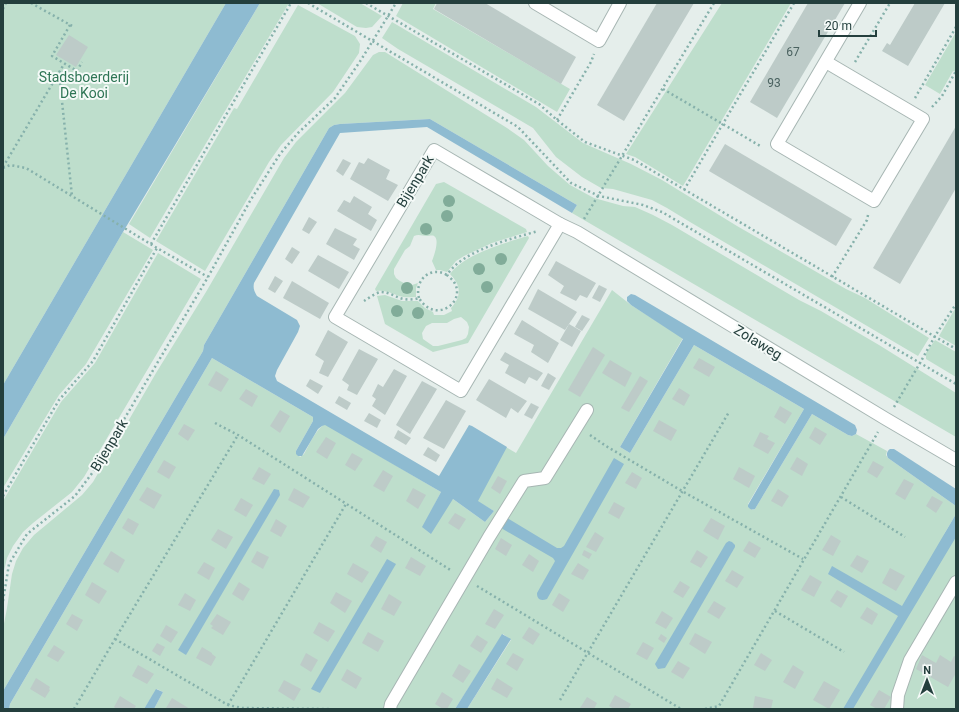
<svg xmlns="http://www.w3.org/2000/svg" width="959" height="712" viewBox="0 0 959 712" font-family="Roboto,sans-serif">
<rect width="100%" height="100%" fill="#e5eeeb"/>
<g fill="#bedecc" fill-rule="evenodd">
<path d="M3 3H226L3 385Z"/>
<path d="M260 3H289L150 238 129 224Z"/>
<path d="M317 3H360L382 16 372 27 366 28 357 27Z"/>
<path d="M403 3H436L433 9 570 89 557 112 396 16Z"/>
<path d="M722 3H791L683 186 635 157 626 154Z"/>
<path d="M298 5 355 36 360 44 359 53 333 92 281 145 269 162 205 271 156 241 234 108 237 109Z"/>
<path d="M392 22 536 107 583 143 631 164 662 180 737 226 846 289 865 298 929 338 918 356 840 310 690 222 667 208 652 200 613 189 601 188 582 177 556 157 533 128 398 49 382 38Z"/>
<path d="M956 32V72L953 71 940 94 925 85Z"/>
<path d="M379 52H385L507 128 524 140 548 166 570 185 594 198 623 206 635 207 653 215 672 225 799 300 821 311 879 345 932 378 956 393V437L572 213 577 205 430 119 340 124 334 125 329 128 204 345 203 351 3 691V629L7 608 12 574 16 561 23 548 34 535 82 495 93 482 156 373 206 292 284 158 296 142 345 93 373 55Z"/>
<path d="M444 182 526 229 527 232 492 243 464 256 456 261 447 272 440 270H436L432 261C434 256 440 239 434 236 433 235 428 236 427 236 422 236 419 234 414 236L410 246 405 250 394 269V274L396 278 400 281 404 283 408 282 412 285 418 283 416 288V297C411 297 405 298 399 296 391 293 385 290 376 291L375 289 436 184Z"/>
<path d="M123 232 153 250 86 364 59 395 3 488V439Z"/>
<path d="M528 236 529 238 468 343 433 352 385 324 377 296 385 295 402 301H418L425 308 433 312 434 315H444L452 311 451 308C462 296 461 285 450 274 465 254 504 243 528 236ZM461 317 467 322 469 327 468 334 466 338 462 340 438 346H433L423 339 422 333 426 326 432 323H447L454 319Z"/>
<path d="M158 253 201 279 84 477 72 492 33 523 23 532 13 546 7 558 3 575V501L61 402 95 363Z"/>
<path d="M612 290 631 305 683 338 620 447 630 453 694 345 804 409 748 504V507L753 510 755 509 812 414 848 435 852 436 856 434 887 451 886 455 888 458 956 506V514L943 536 956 517V709H467L511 640 503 634 455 709H154L163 692 157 689 144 709H9L10 704 212 358 313 417V421L296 451 300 457 304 454C309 445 316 429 325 424L441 492 423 527 453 499 485 522 494 511 473 499 501 444 516 453Z"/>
<path d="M956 307V346L939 336Z"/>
<path d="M935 340 956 352V377L926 359V353Z"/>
</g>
<g fill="#8ebbd1">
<path d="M226 3H260L123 232 3 439V385Z"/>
<path d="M430 119 577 205 572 213 427 127 340 133 254 283C253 288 254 291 257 296L297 320 300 326 298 332 277 370 275 376 277 381 439 476 469 425 472 426 507 447 478 501 494 511 485 522 453 499 431 534 422 527 441 492 325 425 322 426 318 429 302 456H298L296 454V451L313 421V417L212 358 10 704 9 709H3V691L203 351 204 345 329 128 334 125 340 124Z"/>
<path d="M631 294 635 295 855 425 857 430 856 434 852 436 848 435 812 414 755 509C752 510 751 510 748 507V505L804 409 694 345 630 453 620 447 683 339 631 305 627 301V297Z"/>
<path d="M890 449H894L956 489V506L888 458C886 454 887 451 890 449Z"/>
<path d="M614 458 624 464 547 599C541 601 537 600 537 593L554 563 555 561 553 558 501 528 507 518 557 548H561L564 546Z"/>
<path d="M274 489 279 490 280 495 186 655 178 650Z"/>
<path d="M956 514V537L853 709H843L898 616 828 574 832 566 902 606Z"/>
<path d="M729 541 732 542 735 545V547L665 668 658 669 656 666 655 664 726 543Z"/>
<path d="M387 559 396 564 320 693 311 689Z"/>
<path d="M502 634 511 639 467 709H455Z"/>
<path d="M156 689 163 692 154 709H144Z"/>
</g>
<g fill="#bdcbc8">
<path d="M437 3H485L576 57 561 84 434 9Z"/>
<path d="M657 3H694L624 121 597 105Z"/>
<path d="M808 3H845L777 118 750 102Z"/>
<path d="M915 3H945L908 66 882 51 887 43 890 45Z"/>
<path d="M69 35 88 47 76 67 56 55Z"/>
<path d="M956 126V188L900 284 873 268Z"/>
<path d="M725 144 852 219 836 246 709 171Z"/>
<path d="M368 158 390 170 386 179 398 185 388 201 350 179 359 162 364 164Z"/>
<path d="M343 159 351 163 343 176 336 171Z"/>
<path d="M354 196 372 207 368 214 377 220 371 231 337 211 344 200 350 203Z"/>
<path d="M309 217 317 222 309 234 302 230Z"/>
<path d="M335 228 357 239 353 245 360 249 354 260 326 244Z"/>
<path d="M292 247 300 252 292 264 285 259Z"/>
<path d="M318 255 349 272 339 289 308 271Z"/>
<path d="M556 261 596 283 587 298 580 295 576 301 560 293 564 286 548 275Z"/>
<path d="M275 276 283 281 275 293 268 289Z"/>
<path d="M292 281 329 303 320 319 283 298Z"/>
<path d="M599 285 607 289 600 302 592 298Z"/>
<path d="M538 289 577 312 565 330 528 309Z"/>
<path d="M582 315 590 319 582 331 575 327Z"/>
<path d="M522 320 559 343 548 363 531 352 534 345 514 334Z"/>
<path d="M569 324 581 331 572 347 560 340Z"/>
<path d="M328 330 348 342 328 377 319 373 324 361 315 355Z"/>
<path d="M593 347 605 355 580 397 568 390Z"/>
<path d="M359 349 378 359 357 395 347 390 349 385 342 380Z"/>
<path d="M505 352 543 373 537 381 529 377 525 384 505 373 509 365 500 360Z"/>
<path d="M699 358 715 367 709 377 693 368Z"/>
<path d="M610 360 632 373 625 387 602 373Z"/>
<path d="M394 369 407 376 385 415 372 406 376 399 372 396 378 384 383 387Z"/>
<path d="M216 371 229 379 221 392 208 385Z"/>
<path d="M548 373 556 378 549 390 541 386Z"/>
<path d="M640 376 648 381 629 412 621 408Z"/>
<path d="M310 379 323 386 318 394 306 386Z"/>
<path d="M489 379 527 401 518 413 511 408 506 418 476 400Z"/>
<path d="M422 381 437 389 410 434 396 425Z"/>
<path d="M679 388 690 395 684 406 672 399Z"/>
<path d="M246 389 258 396 252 407 239 399Z"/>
<path d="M339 396 351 403 347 410 335 403Z"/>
<path d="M446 400 466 411 444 449 423 438Z"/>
<path d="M531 403 539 407 532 419 524 415Z"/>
<path d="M780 406 792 413 785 424 774 417Z"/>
<path d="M280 410 290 416 280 433 270 426Z"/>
<path d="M369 413 381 420 377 428 364 421Z"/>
<path d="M659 420 677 430 671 441 653 431Z"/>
<path d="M184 424 195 430 188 441 178 434Z"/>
<path d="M815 427 827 434 820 445 809 438Z"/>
<path d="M398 430 411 438 406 445 394 438Z"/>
<path d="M760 432 769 436 767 439 775 443 768 454 753 446Z"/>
<path d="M326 437 336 443 327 459 316 452Z"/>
<path d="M428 447 440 455 436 462 423 455Z"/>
<path d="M352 453 363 459 355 471 345 465Z"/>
<path d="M797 457 808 464 802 476 790 469Z"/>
<path d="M164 460 176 467 169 479 157 472Z"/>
<path d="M873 461 884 467 877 478 867 472Z"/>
<path d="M259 467 271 474 264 485 252 479Z"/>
<path d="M739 467 755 476 749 488 733 479Z"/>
<path d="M383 470 393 476 384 492 373 486Z"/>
<path d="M632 472 642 478 636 489 625 483Z"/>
<path d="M498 476 507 481 500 494 491 488Z"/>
<path d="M904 479 914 484 905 500 895 494Z"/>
<path d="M147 487 162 495 154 509 139 500Z"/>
<path d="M294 488 310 497 303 508 288 500Z"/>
<path d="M413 488 426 495 418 509 406 501Z"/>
<path d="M778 489 789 496 782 507 771 501Z"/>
<path d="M932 496 943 502 936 513 926 506Z"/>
<path d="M241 498 253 505 246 517 234 510Z"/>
<path d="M614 502 625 508 619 519 608 513Z"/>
<path d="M455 513 466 519 459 530 448 523Z"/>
<path d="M128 518 139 524 133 535 122 528Z"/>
<path d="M711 518 725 526 718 540 703 531Z"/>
<path d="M276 519 287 526 281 537 270 531Z"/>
<path d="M218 529 233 537 226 549 211 540Z"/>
<path d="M595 532 604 538 596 552 586 547Z"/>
<path d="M831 535 841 541 833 556 822 550Z"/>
<path d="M376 536 387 542 381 553 370 546Z"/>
<path d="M501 538 512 545 506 556 495 549Z"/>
<path d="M749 541 761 548 755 558 743 551Z"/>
<path d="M584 550 592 554 589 559 582 555Z"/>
<path d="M697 550 708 557 701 568 690 562Z"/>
<path d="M111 551 125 560 118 573 103 564Z"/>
<path d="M257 551 269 557 263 569 251 562Z"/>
<path d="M529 554 539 561 533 572 522 565Z"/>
<path d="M857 555 869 561 862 573 850 566Z"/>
<path d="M411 557 426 566 420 576 405 568Z"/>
<path d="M204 562 215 568 209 580 197 573Z"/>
<path d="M353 563 369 572 362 583 347 574Z"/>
<path d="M578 563 589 570 583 580 571 574Z"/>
<path d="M890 568 905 576 896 591 882 583Z"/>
<path d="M732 570 744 577 737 588 725 581Z"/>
<path d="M810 575 822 582 814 597 801 590Z"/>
<path d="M680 581 690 587 683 598 673 592Z"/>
<path d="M92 582 107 591 99 604 85 595Z"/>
<path d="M239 582 250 589 243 601 232 594Z"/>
<path d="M837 590 848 596 841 608 830 601Z"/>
<path d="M336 592 352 601 345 613 330 603Z"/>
<path d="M185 593 196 600 190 611 178 605Z"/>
<path d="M559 593 570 600 563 612 552 605Z"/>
<path d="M389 594 402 602 394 616 381 609Z"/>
<path d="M714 601 726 608 719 619 707 612Z"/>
<path d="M867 607 878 614 872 625 860 618Z"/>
<path d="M494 609 504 615 495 629 485 624Z"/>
<path d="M662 611 673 618 666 629 655 623Z"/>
<path d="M72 614 83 620 77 631 66 624Z"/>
<path d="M217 614 231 622 223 635 211 628 213 626 210 624Z"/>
<path d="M319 622 335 631 328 642 313 633Z"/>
<path d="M166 625 178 632 171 643 160 636Z"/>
<path d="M529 627 540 634 533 645 522 638Z"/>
<path d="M368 632 384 641 378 652 362 643Z"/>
<path d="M695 633 712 642 705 654 689 644Z"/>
<path d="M661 634 667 638 664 643 658 639Z"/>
<path d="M477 635 488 642 481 653 470 646Z"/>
<path d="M643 642 654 648 647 660 636 654Z"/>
<path d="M157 643 165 647 160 656 152 651Z"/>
<path d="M54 645 65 652 58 662 47 656Z"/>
<path d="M202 647 212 653V654L216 657 211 666 196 658Z"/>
<path d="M306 653 318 660 311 672 300 665Z"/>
<path d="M513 653 524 659 517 671 506 664Z"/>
<path d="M761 653 772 660 765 671 754 665Z"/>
<path d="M922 655 936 663 940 655 951 662 954 656 956 657V664L955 666H956V673L948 687 916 669Z"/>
<path d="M678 661 690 668 683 679 671 672Z"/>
<path d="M459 664 471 671 463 683 452 676Z"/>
<path d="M138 665 154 674 147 684 132 676Z"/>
<path d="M793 665 804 672 795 689 783 682Z"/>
<path d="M347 669 362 678 356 689 341 680Z"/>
<path d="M36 678 50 687 49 689 50 690 45 698 30 689Z"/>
<path d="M497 678 513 688 507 698 491 689Z"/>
<path d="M284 680 301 689 294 701 278 691Z"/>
<path d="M824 681 840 690 829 709 813 700Z"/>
<path d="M879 690 891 697 884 709H877L870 705Z"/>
<path d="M442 692 453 699 447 709H443L435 704Z"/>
<path d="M615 695 631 704 628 709H614L609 706Z"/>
<path d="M120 696 136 706 134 709H116L114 707Z"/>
<path d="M755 696 773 700 771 709 753 708Z"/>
<path d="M587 697 597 703 594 709H582L580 708Z"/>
<path d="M172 698 190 709H168L166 708Z"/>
</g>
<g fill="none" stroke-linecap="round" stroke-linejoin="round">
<g stroke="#a7b6b3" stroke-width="14">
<g id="minor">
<path d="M535 3 599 41 620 3"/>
<path d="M826 62 923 119 874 201 777 144 860 3"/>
<path d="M434 150 560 224 461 391 335 317Z"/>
<path d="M560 224 577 232 886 419 956 460"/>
<path d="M390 709 391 704 489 537 524 481 545 478 587 410"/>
<path d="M897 709 898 695 910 660 956 582"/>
</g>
</g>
<g stroke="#86b1ab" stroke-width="2.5" stroke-dasharray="2 3" stroke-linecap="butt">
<path d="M31 3 74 27"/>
<path d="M308 3 518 127 571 183 599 196 643 205 662 212 956 384"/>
<path d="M366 3 539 104 557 120 585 142 634 160 956 349"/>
<path d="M3 9 6 3"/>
<path d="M70 25 52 56 77 71 82 62"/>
<path d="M855 62 890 3"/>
<path d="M59 73 72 196"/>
<path d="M663 89 762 147"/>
<path d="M915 98 956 27"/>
<path d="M932 107 942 96 956 71"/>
<path d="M557 120 591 62 594 54"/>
<path d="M3 167 64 64"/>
<path d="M3 168 10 165 26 168 157 248 208 277"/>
<path d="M684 190 794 3"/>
<path d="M584 219 714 3"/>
<path d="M151 244 291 3"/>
<path d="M832 277 867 220 868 215"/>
<path d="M419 298C414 281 430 265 447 275"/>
<path d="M364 301C369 298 375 293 381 292 388 292 394 296 400 298 406 300 413 300 419 298 435 325 467 302 454 282 452 279 449 277 447 275 463 250 511 239 538 231"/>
<path d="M894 407 920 363 935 336 956 304"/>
<path d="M215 423 238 435 452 571"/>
<path d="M590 435 606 446 682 491 803 559"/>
<path d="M3 496 59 400 93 361 157 248"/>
<path d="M841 497 905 537"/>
<path d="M477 586 681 709"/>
<path d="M3 601 9 564 27 534 75 496 93 472 208 277 250 201 280 154 298 133 335 98 361 60 396 3"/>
<path d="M775 611 844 652"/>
<path d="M115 639 228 705 242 708 329 709"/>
<path d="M560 700 729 412"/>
<path d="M228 705 346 504"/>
<path d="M74 709 115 639 238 435"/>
<path d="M705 709 719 706 878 432"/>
</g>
<use href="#minor" stroke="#fff" stroke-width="12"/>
</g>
<g fill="#81ac99">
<circle cx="449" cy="201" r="6"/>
<circle cx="447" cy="216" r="6"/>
<circle cx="426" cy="229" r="6"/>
<circle cx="501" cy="259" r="6"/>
<circle cx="479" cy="269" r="6"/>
<circle cx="487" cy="287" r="6"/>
<circle cx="407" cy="288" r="6"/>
<circle cx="397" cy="311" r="6"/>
<circle cx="418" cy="313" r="6"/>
</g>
<g text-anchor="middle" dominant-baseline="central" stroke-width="4" stroke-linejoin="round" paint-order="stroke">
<g font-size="12" fill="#4a6260">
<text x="793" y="52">67</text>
<text x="774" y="83">93</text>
</g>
<g font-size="14" fill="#2f7656" stroke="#f5faf8">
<text x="84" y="77">Stadsboerderij<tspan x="84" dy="16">De Kooi</tspan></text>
</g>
<g font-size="14" fill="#243f3d" stroke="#f5faf8">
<text transform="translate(415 181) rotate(-59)">Bijenpark</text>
<text transform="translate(758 342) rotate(31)">Zolaweg</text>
<text transform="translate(109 445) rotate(-59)">Bijenpark</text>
</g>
</g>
<rect width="959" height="712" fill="none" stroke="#243f3d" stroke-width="8"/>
<g transform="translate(927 680)" stroke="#f5faf8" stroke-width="3" paint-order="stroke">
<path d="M0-3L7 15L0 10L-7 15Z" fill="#243f3d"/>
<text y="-6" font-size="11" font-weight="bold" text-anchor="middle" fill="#243f3d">N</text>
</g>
<path d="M819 30v6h57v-6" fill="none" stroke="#243f3d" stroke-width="2"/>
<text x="825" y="30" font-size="12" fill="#243f3d" stroke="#f5faf8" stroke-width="3" paint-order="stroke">20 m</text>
</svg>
